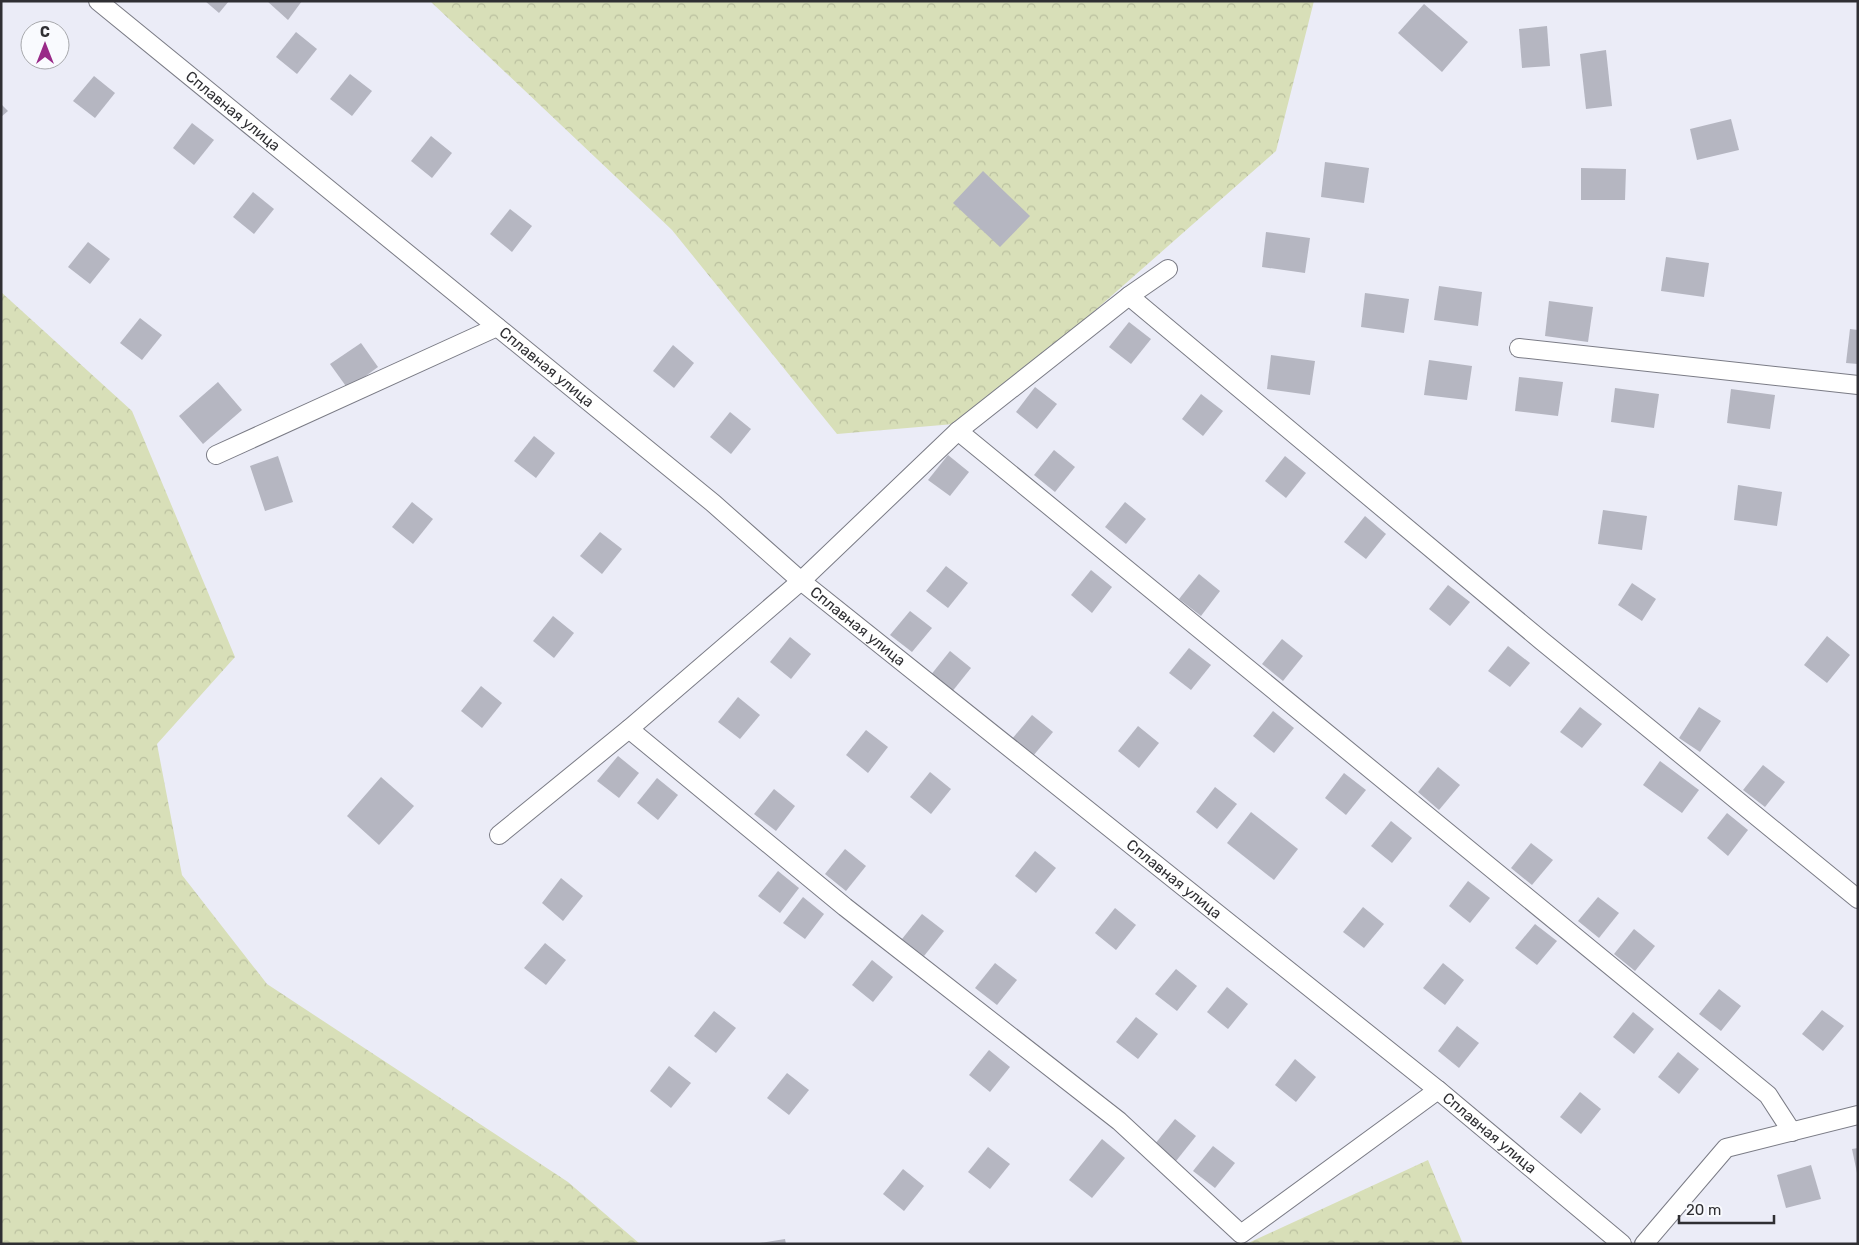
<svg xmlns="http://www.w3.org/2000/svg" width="1859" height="1245" viewBox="0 0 1859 1245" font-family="Rubik,sans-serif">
<defs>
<pattern id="forest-crowns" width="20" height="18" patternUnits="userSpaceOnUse" patternTransform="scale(1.25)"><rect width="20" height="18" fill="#d8dfb8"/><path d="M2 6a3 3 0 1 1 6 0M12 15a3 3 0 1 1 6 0" fill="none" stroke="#bac09f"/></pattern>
</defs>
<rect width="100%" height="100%" fill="#ebecf7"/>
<g fill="url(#forest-crowns)">
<path d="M430 1H1314L1276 151 958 431 954 424 837 434 672 230Z"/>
<path d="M1 292 132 411 235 657 157 744 182 875 267 984 568 1182 640 1244H1Z"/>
<path d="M1428 1160 1463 1244H1246Z"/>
</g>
<g fill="#b5b6c1">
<path d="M205 1H229L219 13Z"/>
<path d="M267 1H302L288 20Z"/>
<path d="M1424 4 1468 42 1442 72 1398 33Z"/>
<path d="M1547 26 1550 66 1522 68 1519 29Z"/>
<path d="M296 32 317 49 297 74 276 57Z"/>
<path d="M1606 50 1612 106 1586 109 1580 54Z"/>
<path d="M350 74 372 91 352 116 330 99Z"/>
<path d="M94 76 115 93 95 118 73 101Z"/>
<path d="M1 104 8 111 1 117Z"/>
<path d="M1731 119 1739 150 1697 160 1690 129Z"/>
<path d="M192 123 214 140 194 165 173 148Z"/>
<path d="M431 136 452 153 432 178 411 161Z"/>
<path d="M1325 162 1369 168 1364 203 1321 197Z"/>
<path d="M1581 168 1626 169 1625 200H1581Z"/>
<path d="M983 171 1030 216 1000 247 953 203Z"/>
<path d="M253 192 274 209 254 234 233 217Z"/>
<path d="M510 209 532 226 512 252 490 234Z"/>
<path d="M1266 232 1310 238 1305 273 1262 267Z"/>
<path d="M88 242 110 259 90 284 68 267Z"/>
<path d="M1666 257 1709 263 1704 297 1661 291Z"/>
<path d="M1439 286 1482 292 1478 326 1434 320Z"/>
<path d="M1365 293 1409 299 1404 333 1361 327Z"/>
<path d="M1549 301 1593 307 1588 342 1545 336Z"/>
<path d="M140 318 162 335 142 360 120 343Z"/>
<path d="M1129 322 1151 339 1131 364 1109 347Z"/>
<path d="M1850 329 1858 330V364L1846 363Z"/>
<path d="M361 343 378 367 348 389 330 364Z"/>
<path d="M673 345 694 363 674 388 653 371Z"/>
<path d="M1271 355 1315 361 1310 395 1267 389Z"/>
<path d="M1429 360 1472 366 1467 400 1424 395Z"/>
<path d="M1519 377 1563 382 1558 416 1515 411Z"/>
<path d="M218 382 242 410 203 444 179 416Z"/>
<path d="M1035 387 1057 404 1037 429 1016 412Z"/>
<path d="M1615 388 1659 394 1654 428 1611 422Z"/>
<path d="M1731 389 1775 395 1770 429 1727 423Z"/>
<path d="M1201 394 1223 411 1203 436 1182 419Z"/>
<path d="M730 412 751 429 731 454 710 437Z"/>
<path d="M534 436 555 453 536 478 514 461Z"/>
<path d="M1054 450 1075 467 1055 492 1034 475Z"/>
<path d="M948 455 969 472 950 496 928 480Z"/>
<path d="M278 456 293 502 265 511 250 466Z"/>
<path d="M1285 456 1306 473 1286 498 1265 481Z"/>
<path d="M1738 485 1782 492 1777 526 1734 520Z"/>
<path d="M412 502 433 519 413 544 392 527Z"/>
<path d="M1125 502 1146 519 1126 544 1105 527Z"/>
<path d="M1603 510 1647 516 1642 550 1598 544Z"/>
<path d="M1365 516 1386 534 1366 559 1344 542Z"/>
<path d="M600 532 622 549 602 574 580 556Z"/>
<path d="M946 566 968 583 948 608 926 591Z"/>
<path d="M1091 570 1112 587 1092 613 1071 595Z"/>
<path d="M1199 574 1220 591 1201 616 1179 599Z"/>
<path d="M1632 583 1656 599 1642 621 1618 605Z"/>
<path d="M1448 585 1470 602 1450 626 1429 609Z"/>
<path d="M910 611 932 628 912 652 890 635Z"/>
<path d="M553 616 574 633 554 658 533 641Z"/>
<path d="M1827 636 1850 655 1827 683 1804 665Z"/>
<path d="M790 637 811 654 791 679 770 662Z"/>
<path d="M1282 639 1303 656 1283 681 1262 664Z"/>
<path d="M1508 646 1530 663 1510 687 1488 671Z"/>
<path d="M1189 648 1211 665 1191 690 1169 673Z"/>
<path d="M950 651 971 668 951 693 930 676Z"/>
<path d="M481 686 502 703 482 728 461 711Z"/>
<path d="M738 697 760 715 740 739 718 722Z"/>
<path d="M1580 707 1602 724 1582 748 1560 732Z"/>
<path d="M1699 707 1721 721 1700 752 1679 738Z"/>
<path d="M1273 711 1294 728 1274 753 1253 736Z"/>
<path d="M1032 715 1053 732 1033 756 1012 739Z"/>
<path d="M1138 726 1159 743 1139 768 1118 751Z"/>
<path d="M866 730 888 747 868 773 846 755Z"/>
<path d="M618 756 639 773 619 798 597 781Z"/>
<path d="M1660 761 1699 790 1682 813 1643 785Z"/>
<path d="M1763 765 1785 782 1765 807 1743 790Z"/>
<path d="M1438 767 1460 785 1439 810 1418 792Z"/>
<path d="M930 772 951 789 931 814 910 797Z"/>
<path d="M1344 773 1366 790 1346 815 1325 798Z"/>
<path d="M381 777 414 806 379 845 347 816Z"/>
<path d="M657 778 678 795 658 820 637 803Z"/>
<path d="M1215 787 1237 804 1217 829 1196 812Z"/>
<path d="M774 789 795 806 776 831 754 814Z"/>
<path d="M1251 812 1298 849 1274 880 1227 843Z"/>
<path d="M1727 813 1748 830 1728 856 1707 838Z"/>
<path d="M1391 821 1412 838 1392 863 1371 846Z"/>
<path d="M1531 843 1553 860 1532 885 1511 868Z"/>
<path d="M845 849 866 866 846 891 825 874Z"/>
<path d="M1035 851 1056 868 1036 893 1015 876Z"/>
<path d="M778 871 799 888 780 913 758 896Z"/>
<path d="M561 878 583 896 563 921 542 903Z"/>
<path d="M1468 881 1490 898 1470 923 1449 906Z"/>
<path d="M803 897 824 914 805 939 783 923Z"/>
<path d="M1598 897 1619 913 1599 938 1578 921Z"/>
<path d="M1363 907 1384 924 1364 948 1343 932Z"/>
<path d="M1115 908 1136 925 1116 950 1095 933Z"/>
<path d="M922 914 944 931 924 956 902 939Z"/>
<path d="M1535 924 1557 941 1537 965 1515 948Z"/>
<path d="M1634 929 1655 946 1635 971 1614 954Z"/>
<path d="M545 943 566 960 546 985 524 968Z"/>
<path d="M872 960 893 977 873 1002 852 985Z"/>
<path d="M995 963 1017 980 997 1005 975 988Z"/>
<path d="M1443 963 1464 980 1445 1005 1423 988Z"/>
<path d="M1176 969 1197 986 1177 1011 1155 994Z"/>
<path d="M1227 987 1248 1004 1228 1029 1207 1012Z"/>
<path d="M1719 989 1741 1006 1721 1031 1699 1014Z"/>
<path d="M1822 1010 1844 1026 1823 1051 1802 1034Z"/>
<path d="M714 1011 736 1028 716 1053 694 1036Z"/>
<path d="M1633 1012 1654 1029 1634 1054 1613 1037Z"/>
<path d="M1136 1017 1158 1034 1138 1059 1116 1042Z"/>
<path d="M1457 1026 1479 1043 1459 1068 1438 1051Z"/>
<path d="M989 1050 1010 1067 990 1092 969 1075Z"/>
<path d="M1678 1052 1699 1069 1679 1094 1658 1077Z"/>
<path d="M1295 1059 1316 1077 1296 1102 1275 1085Z"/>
<path d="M669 1066 691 1083 671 1108 650 1091Z"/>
<path d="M787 1073 809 1090 789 1115 767 1098Z"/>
<path d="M1580 1092 1601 1109 1581 1134 1560 1117Z"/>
<path d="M1175 1119 1196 1136 1176 1161 1155 1144Z"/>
<path d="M1102 1139 1125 1158 1092 1198 1069 1180Z"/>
<path d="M1213 1146 1235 1163 1215 1188 1193 1171Z"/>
<path d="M988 1147 1010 1164 990 1189 968 1172Z"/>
<path d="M1858 1148V1173H1857L1852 1149Z"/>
<path d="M1811 1165 1821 1199 1786 1208 1777 1175Z"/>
<path d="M903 1169 924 1186 904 1211 883 1194Z"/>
<path d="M785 1239 786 1244H760V1243Z"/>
</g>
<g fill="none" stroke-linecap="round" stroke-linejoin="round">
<g stroke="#7a7b85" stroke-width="20">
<g id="lane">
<path id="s1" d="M98 1 713 503 801 581 1438 1090 1622 1244"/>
<path d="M1129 296 1542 641 1858 899"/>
<path d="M1519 348 1858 385"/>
<path d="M958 431 1768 1095 1792 1132"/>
<path d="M216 455 497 327"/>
<path d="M629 729 845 907 1119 1121 1241 1234 1438 1090"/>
<path d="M499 835 629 729 801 581 958 431 1129 296 1168 269"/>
<path d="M1644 1244 1726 1148 1858 1115"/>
</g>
</g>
<use href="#lane" stroke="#fff" stroke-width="18"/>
</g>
<g text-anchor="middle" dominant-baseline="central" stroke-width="4" stroke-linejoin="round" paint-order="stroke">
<g font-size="15" fill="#2f2f33" stroke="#f9fafe">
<text stroke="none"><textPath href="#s1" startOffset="174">Сплавная улица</textPath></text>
<text stroke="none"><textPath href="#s1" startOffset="579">Сплавная улица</textPath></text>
<text stroke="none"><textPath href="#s1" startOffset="984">Сплавная улица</textPath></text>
<text stroke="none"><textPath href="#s1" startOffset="1389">Сплавная улица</textPath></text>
<text stroke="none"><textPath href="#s1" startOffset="1794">Сплавная улица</textPath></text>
</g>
</g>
<rect width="1859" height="1245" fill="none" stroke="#2f2f33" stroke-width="5"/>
<g transform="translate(45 45)"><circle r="24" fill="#f9fafe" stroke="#a8a9ad"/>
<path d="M0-4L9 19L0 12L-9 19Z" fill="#992988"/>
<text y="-8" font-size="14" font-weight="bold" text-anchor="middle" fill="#2f2f33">С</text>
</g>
<path d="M1679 1215v8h95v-8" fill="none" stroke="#2f2f33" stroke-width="2.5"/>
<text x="1686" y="1215" font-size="15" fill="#2f2f33" stroke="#f9fafe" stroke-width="4" paint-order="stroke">20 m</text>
</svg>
